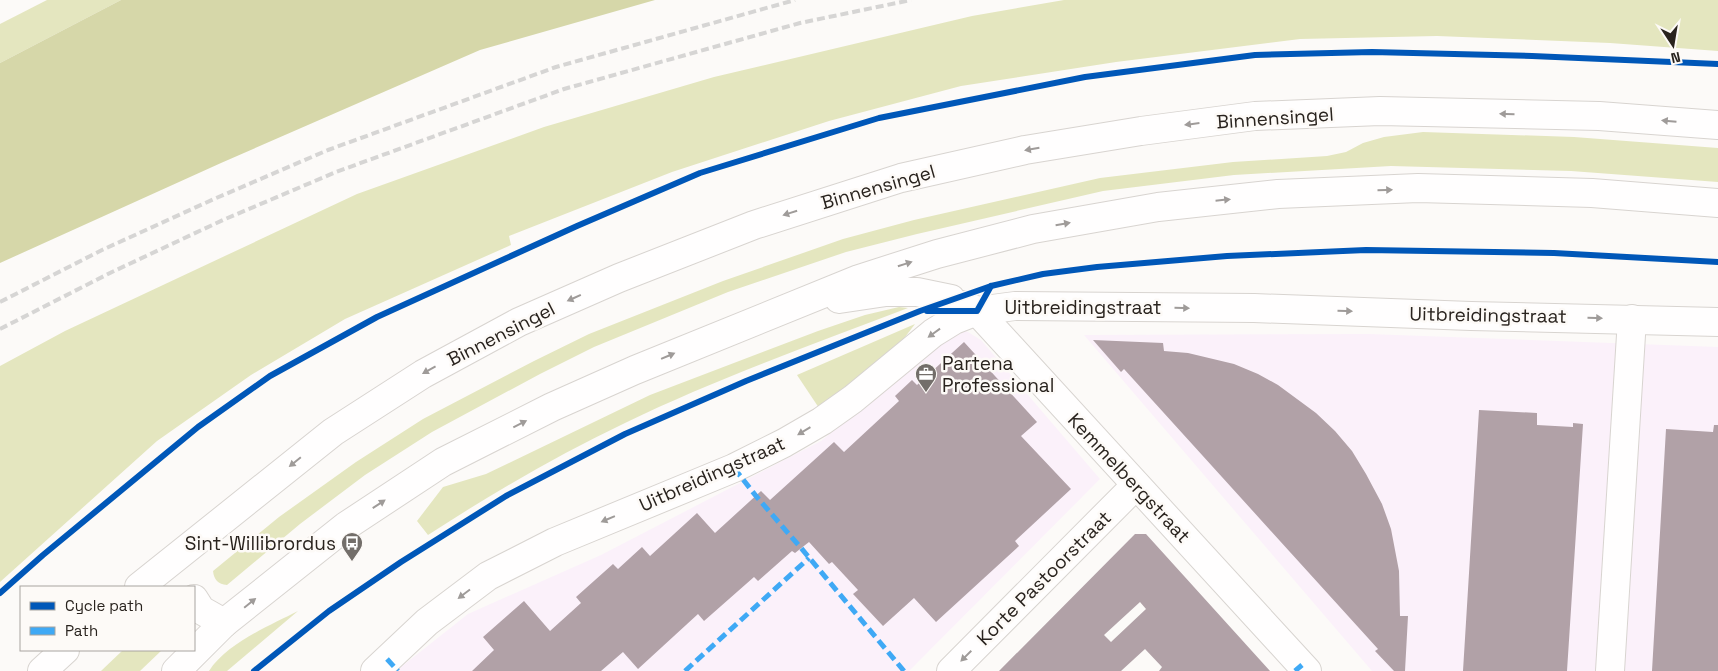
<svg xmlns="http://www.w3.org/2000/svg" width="1718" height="671" viewBox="0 0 1718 671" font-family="'Space Grotesk',sans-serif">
<rect width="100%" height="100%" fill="#fcfaf8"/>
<g fill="#fbf1fa">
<path d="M963 329 981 340 1100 479 909 671H396L468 614 601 555 821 441 947 336Z"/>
<path d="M1369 334 1718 347V671H1372L1084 335Z"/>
</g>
<g fill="#e4e6bf">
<path d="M47 0H121L0 63V24Z"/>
<path d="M1064 0H1718V51L1610 43 1437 36 1300 39 1116 62 961 86 829 121 672 172 509 236 511 245 345 319 251 375 157 441 0 582V366L65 331 357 194 544 127 714 77 972 16Z"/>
<path d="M1423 132 1574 137 1718 148V182L1571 171 1391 166 1234 175 1103 191 917 234 846 252 728 292 594 347 540 374 432 432 365 475 300 524 227 585C218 584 214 580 213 571L279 517 356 462 423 419 534 361 589 334 723 281 843 239 914 220 1100 178 1233 162 1327 156 1346 152 1363 143 1384 137Z"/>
<path d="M899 307 908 308C814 344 715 379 625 423 556 456 491 494 428 535L417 521 443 487 486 474 650 395 818 331 865 315Z"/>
<path d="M915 324 899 345 819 408 797 375Z"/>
<path d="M298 611 227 671H209C227 643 269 626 298 611Z"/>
<path d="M123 650H162L140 671H101Z"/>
</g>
<path fill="#d6d7a9" d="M121 0H655L480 50 221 163 0 263V63Z"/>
<g fill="#b1a1a7" fill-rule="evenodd">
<path d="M1093 340 1163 343 1164 351 1188 353 1234 364 1258 374 1278 385 1316 413 1335 431 1352 451 1366 474 1382 504 1391 529 1399 571 1400 616H1408L1405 671H1394L1375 651 1378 649 1124 369 1121 372Z"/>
<path d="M964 342 1037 422 1021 436 1071 489 1015 541 1019 546 936 622 914 598 883 626 853 594 858 590 832 562 829 564 809 542 795 553 792 551 758 581 754 577 704 621 698 614 638 669 623 652 601 671H472L494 650 483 637 524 601 550 631 581 603 576 597 613 564 618 569 642 547 650 556 697 513 715 533 761 491 770 500 834 442 844 452 899 401 895 396 912 380 917 385Z"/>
<path d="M1479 410 1537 413V425L1573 427V423L1583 424 1567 671H1463Z"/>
<path d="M1714 425H1718V671H1652L1666 429 1713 432Z"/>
<path d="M1135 534H1146L1270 671H1159L1162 667 1145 649 1121 671H999ZM1140 602 1146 609 1111 642 1104 635Z"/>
</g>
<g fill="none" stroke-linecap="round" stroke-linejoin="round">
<g stroke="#d8d4d0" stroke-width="30">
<g id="minor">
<path d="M964 305 977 311 1307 671"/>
<path d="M375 671 427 622 488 576 555 542 734 468 784 443 822 421 853 399 933 333 954 320 977 311 1015 306 1254 308 1471 316 1718 322"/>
<path d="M951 671 1136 485"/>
<path d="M1610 671 1632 319"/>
</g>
</g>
<g stroke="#d8d4d0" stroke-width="30">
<g id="major">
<path d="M839 299 886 292H917L951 299"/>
<path d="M139 587 333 432 423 374 519 322 619 278 754 225 901 178 1025 150 1141 131 1255 116 1380 111 1599 116 1718 125"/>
<path d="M194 599 201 610 224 623"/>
<path d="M42 671 65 650"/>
<path d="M176 671 224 623 346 526 443 462 552 407 635 370 859 279 937 254 1033 229 1158 207 1278 194 1418 188 1592 193 1718 203"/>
</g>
</g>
<use href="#minor" stroke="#fffefe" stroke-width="28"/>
<use href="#major" stroke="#fffefe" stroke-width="28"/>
<g stroke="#d6d5d4" stroke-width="4" stroke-dasharray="8 4" stroke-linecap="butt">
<path d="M0 302 102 250 214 199 328 150 556 67 795 0"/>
<path d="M0 329 112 272 223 220 336 172 564 89 800 23 911 0"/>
</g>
<g stroke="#3fa9f5" stroke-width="5" stroke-dasharray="10 5" stroke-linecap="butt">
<path d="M734 468 756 496 801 548 904 671"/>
<path d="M387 659 398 671"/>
<path d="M685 671 809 558"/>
<path d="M1295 671 1302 665"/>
</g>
<g stroke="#fdfaf7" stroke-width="9">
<g id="cycleway">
<path d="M927 311H977L991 286"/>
<path d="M0 593 43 555 198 427 270 376 377 317 577 226 700 173 879 118 1085 77 1255 55 1372 52 1532 56 1718 64"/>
<path d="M254 671 329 611 401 562 506 496 625 434 746 381 920 311 991 286 1043 274 1097 267 1227 256 1366 250 1554 253 1718 262"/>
</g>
</g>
<use href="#cycleway" stroke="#0057b8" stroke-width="6"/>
</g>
<defs><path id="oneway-solid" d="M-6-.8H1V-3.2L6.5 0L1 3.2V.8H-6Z" transform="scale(1.25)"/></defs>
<g fill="#9f9b99">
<use href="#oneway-solid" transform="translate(1507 114) rotate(-179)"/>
<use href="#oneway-solid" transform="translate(1669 121) rotate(-175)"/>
<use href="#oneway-solid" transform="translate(1192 124) rotate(173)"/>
<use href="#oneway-solid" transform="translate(1032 149) rotate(170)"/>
<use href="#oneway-solid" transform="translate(1385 190) rotate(-2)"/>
<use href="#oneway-solid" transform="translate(1223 200) rotate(-6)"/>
<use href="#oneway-solid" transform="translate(790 213) rotate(162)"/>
<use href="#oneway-solid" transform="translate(1063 224) rotate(-10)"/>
<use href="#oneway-solid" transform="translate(905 264) rotate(-18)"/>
<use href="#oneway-solid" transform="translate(574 298) rotate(156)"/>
<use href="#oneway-solid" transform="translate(1182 308) rotate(1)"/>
<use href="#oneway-solid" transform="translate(1345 311) rotate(2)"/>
<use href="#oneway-solid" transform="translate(1595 318) rotate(1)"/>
<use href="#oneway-solid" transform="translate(934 333) rotate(144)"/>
<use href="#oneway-solid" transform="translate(668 356) rotate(-23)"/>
<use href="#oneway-solid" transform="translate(429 370) rotate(151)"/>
<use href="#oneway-solid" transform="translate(520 424) rotate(-27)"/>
<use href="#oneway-solid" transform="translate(804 431) rotate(149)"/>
<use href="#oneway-solid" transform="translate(295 462) rotate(141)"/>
<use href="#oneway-solid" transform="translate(379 504) rotate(-33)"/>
<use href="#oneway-solid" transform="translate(608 519) rotate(157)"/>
<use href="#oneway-solid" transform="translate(464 594) rotate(143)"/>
<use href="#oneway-solid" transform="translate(250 603) rotate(-39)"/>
<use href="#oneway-solid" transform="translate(966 656) rotate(135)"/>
</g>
<defs>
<g id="office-pin" transform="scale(1.125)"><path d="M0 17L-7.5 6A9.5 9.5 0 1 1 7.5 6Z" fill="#736e6a" stroke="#fdfaf7"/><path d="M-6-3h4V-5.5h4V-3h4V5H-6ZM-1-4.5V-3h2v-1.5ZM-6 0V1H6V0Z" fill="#fff"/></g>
<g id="bus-pin" transform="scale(1.125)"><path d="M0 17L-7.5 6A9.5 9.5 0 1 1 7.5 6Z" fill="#736e6a" stroke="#fdfaf7"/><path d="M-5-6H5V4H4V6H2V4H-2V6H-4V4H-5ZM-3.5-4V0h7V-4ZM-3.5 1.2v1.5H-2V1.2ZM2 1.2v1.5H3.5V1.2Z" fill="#fff"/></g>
</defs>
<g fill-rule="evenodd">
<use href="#office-pin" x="926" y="374"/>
<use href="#bus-pin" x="352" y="543"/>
</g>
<g text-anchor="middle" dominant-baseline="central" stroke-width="5" stroke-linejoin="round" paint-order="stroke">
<g font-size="19" fill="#29231e" stroke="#fdfaf7">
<text transform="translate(1275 118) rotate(-4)">Binnensingel</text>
<text transform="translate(878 187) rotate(-16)">Binnensingel</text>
<text x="1083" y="307">Uitbreidingstraat</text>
<text transform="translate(1488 315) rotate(1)">Uitbreidingstraat</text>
<text transform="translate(501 334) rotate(-27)">Binnensingel</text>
<text transform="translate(712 474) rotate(-24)">Uitbreidingstraat</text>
<text transform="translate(1129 478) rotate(47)">Kemmelbergstraat</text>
<text transform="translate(1044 578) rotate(-45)">Korte Pastoorstraat</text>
</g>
<g font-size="19" fill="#29231e" stroke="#fdfaf7" text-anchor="start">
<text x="942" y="363">Partena<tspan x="942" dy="22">Professional</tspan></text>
<text x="336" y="543" text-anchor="end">Sint-Willibrordus</text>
</g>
</g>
<rect x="20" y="586" width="175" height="65" fill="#fdfaf7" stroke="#a8a4a0"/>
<rect x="30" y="602" width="25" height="8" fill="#0057b8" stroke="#a8a4a0"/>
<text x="65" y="611" font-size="15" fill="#29231e">Cycle path</text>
<rect x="30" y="627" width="25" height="8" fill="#3fa9f5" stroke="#a8a4a0"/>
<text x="65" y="636" font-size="15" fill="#29231e">Path</text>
<g transform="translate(1673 45) rotate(168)" stroke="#fdfaf7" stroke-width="4" paint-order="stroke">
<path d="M0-4L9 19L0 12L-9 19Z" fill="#29231e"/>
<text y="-8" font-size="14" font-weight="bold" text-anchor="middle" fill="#29231e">N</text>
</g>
</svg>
